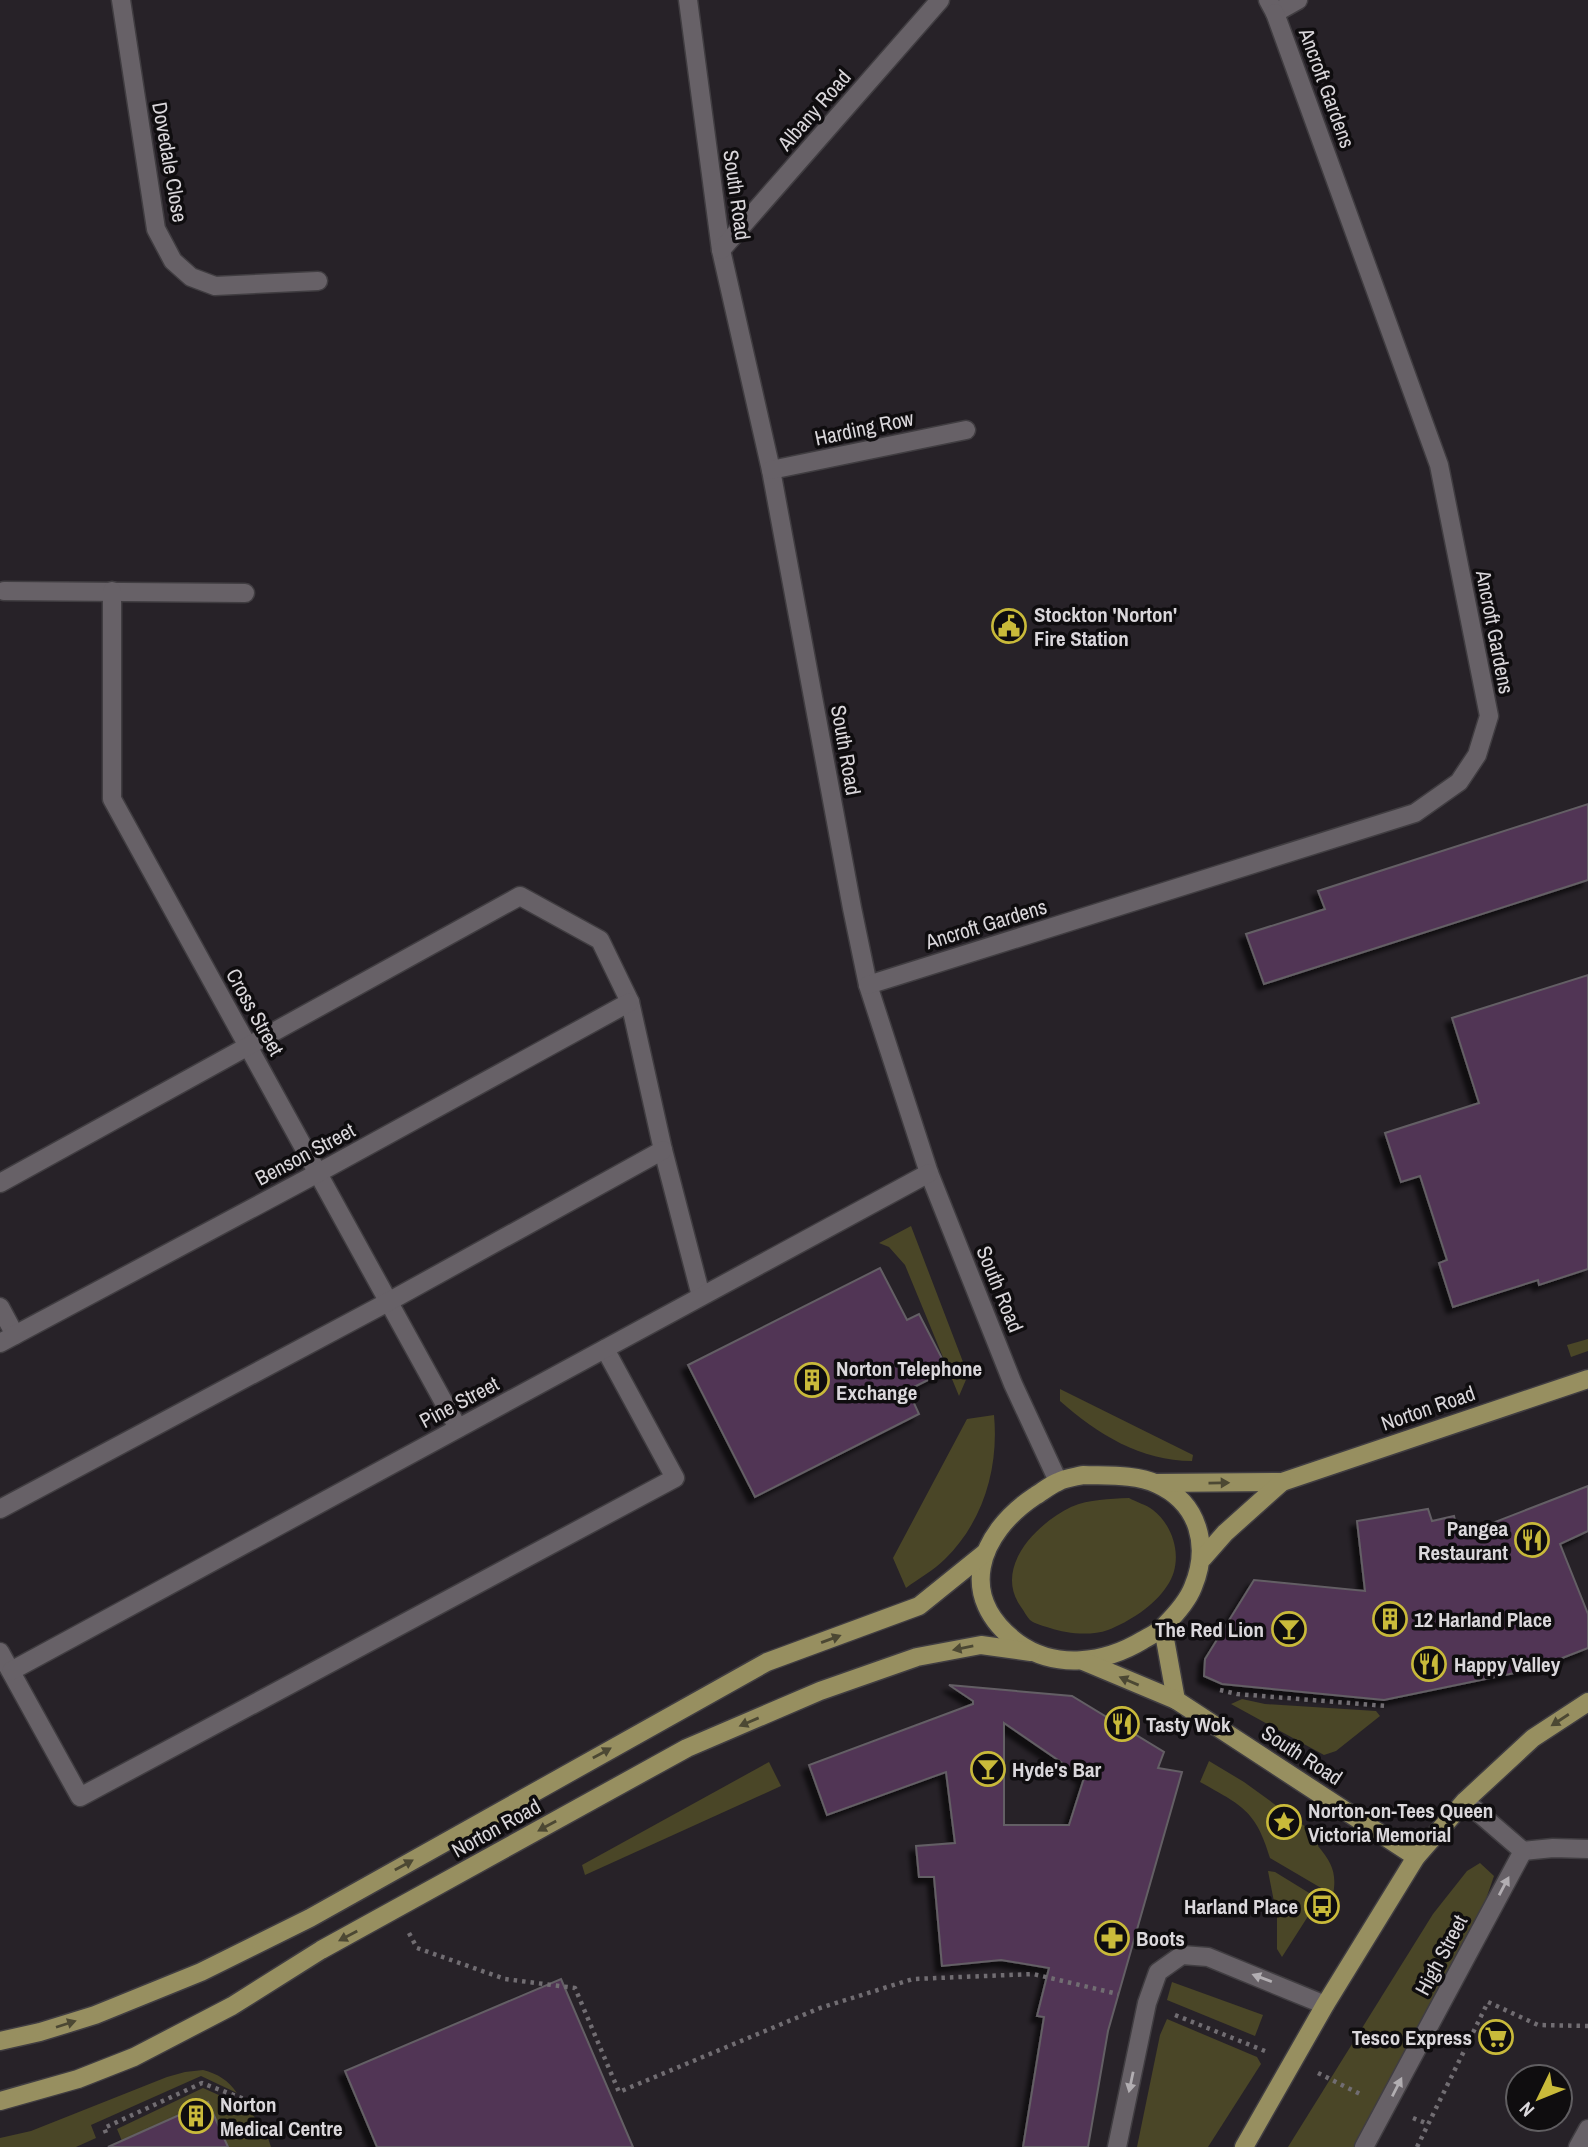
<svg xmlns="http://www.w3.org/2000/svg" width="1588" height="2147" viewBox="0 0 1588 2147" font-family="'Archivo Narrow',sans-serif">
<defs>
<filter id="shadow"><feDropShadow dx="-6" dy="6" stdDeviation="2" flood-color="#0009"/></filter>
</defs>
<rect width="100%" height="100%" fill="#272228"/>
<g fill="#4a4627">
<path d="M911 1226 968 1375 959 1396 905 1265 889 1247 879 1243Z"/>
<path d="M1588 1339V1351L1571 1357 1567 1345Z"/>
<path d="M1060 1389 1193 1455 1192 1461C1141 1461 1097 1434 1060 1401Z"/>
<path d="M994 1415C999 1468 983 1522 945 1559 934 1570 918 1579 906 1588L893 1558 967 1419Z"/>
<path d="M1129 1498C1136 1502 1147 1505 1153 1510 1175 1527 1184 1562 1167 1586 1155 1605 1129 1622 1108 1630 1091 1636 1067 1634 1050 1628 1044 1626 1035 1624 1030 1620 1027 1617 1024 1611 1021 1607 993 1568 1036 1524 1071 1507 1090 1499 1109 1499 1129 1498Z"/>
<path d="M1242 1699 1265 1704 1376 1711 1380 1716 1336 1751 1324 1755 1231 1704Z"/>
<path d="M1209 1761 1244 1782 1321 1838 1318 1846C1332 1863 1337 1873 1333 1895L1270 1858C1256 1810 1241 1805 1200 1782Z"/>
<path d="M769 1762 781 1786 585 1875 582 1865Z"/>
<path d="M1480 1863 1494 1876 1485 1902 1355 2147H1288L1433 1914 1467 1871Z"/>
<path d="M1268 1871 1275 1872 1319 1899 1282 1957 1277 1949V1917Z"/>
<path d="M1172 1982 1263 2015 1255 2036 1167 2000Z"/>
<path d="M1167 2019 1257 2057 1261 2064 1208 2147H1137L1160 2035Z"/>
<path d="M203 2070C218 2074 228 2080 237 2093L201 2076 91 2125 96 2138 76 2147H0V2138L31 2131 167 2077 185 2072Z"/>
<path d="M203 2088 248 2108 267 2135 271 2147H228L208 2102 122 2141 117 2129Z"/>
</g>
<g fill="#513654" stroke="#645f65" stroke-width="2" fill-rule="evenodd" filter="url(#shadow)">
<path d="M1588 804V880L1264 984 1246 934 1325 909 1318 891Z"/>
<path d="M1588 975V1269L1539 1285 1538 1280 1453 1307 1439 1263 1447 1260 1420 1176 1401 1182 1385 1133 1479 1103 1452 1018Z"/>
<path d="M880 1268 907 1320 919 1314 948 1370 908 1390 919 1414 755 1497 688 1365Z"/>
<path d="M1588 1486V1531L1560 1544 1588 1614V1648L1534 1669 1384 1700 1222 1684 1204 1676 1205 1659 1254 1580 1365 1591 1357 1521 1428 1509 1432 1521 1454 1516 1459 1536Z"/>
<path d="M949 1685 1072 1696 1164 1752 1158 1768 1182 1772 1108 2031 1088 2147H1023L1044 2017 1037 2016 1049 1968 1001 1960 942 1966 934 1877H919L916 1846 955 1843 946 1772 827 1815 809 1765 973 1704V1701ZM1004 1723 1084 1778 1069 1825H1004Z"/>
<path d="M561 1979 633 2147H377L345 2071Z"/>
<path d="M208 2102 228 2147H108Z"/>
</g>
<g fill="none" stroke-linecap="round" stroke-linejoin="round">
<g stroke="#403d41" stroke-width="21">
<g id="minor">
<path d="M121 0 156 229 173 261 191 277 215 286 318 281"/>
<path d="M688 0 721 250 771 470 852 908 868 985 929 1173 1013 1384 1058 1481"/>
<path d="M1268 0 1275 13 1298 0"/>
<path d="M721 250 940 0"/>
<path d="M771 470 966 430"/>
<path d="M4 591 245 593"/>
<path d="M112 591V799L458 1428"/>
<path d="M868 985 1415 813 1459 782 1477 755 1489 716 1439 465 1275 13"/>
<path d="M0 1183 520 896 600 940 630 1002 663 1150 701 1296"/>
<path d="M0 1307 15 1335"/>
<path d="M0 1343 318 1173 630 1002"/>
<path d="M0 1509 388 1302 663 1150"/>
<path d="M0 1652 80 1797 675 1478 605 1349"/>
<path d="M11 1671 929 1173"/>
<path d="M1523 1851 1553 1848 1588 1849"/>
<path d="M1117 2147 1147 2003 1158 1972 1182 1955 1208 1957 1325 2005"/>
<path d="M1364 2147 1523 1851 1465 1801"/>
<path d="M1578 2147 1588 2129"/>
</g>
</g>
<g stroke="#403d41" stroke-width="21">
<g id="major">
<path d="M1083 1475C1106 1476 1136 1474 1157 1484 1199 1503 1210 1546 1193 1587 1188 1600 1175 1615 1165 1625 1159 1632 1150 1636 1143 1640 1105 1663 1056 1670 1018 1643 956 1597 978 1534 1035 1496 1042 1492 1050 1485 1058 1482 1065 1478 1075 1477 1083 1475Z"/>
<path d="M1156 1483 1282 1482 1588 1379"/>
<path d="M1203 1558 1225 1533 1282 1482"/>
<path d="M1163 1628 1176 1700"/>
<path d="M1083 1661 1176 1700 1416 1857"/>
<path d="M0 2041 40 2032 95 2015 201 1972 310 1918 767 1662 919 1606 986 1552"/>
<path d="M0 2101 78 2079 134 2057 232 2006 321 1950 687 1748 820 1691 917 1657 981 1645 1031 1652"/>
<path d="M1244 2147 1325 2005 1416 1857 1465 1801 1533 1738 1588 1702"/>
</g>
</g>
<g stroke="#716d72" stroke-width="4.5" stroke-dasharray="3.5 5" stroke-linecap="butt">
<path d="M1220 1690 1237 1694 1386 1706"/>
<path d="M409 1933 417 1948 505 1979 575 1988 619 2092 820 2008 913 1979 1033 1974 1118 1994"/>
<path d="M1175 2015 1265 2051"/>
<path d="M1318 2073 1360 2094"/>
<path d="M1413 2118 1428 2124"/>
<path d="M106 2133 104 2128 202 2083 247 2100"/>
<path d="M1417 2147 1488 2002 1538 2025 1588 2026"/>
</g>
<use href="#minor" stroke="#676167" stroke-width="18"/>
<use href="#major" stroke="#978f60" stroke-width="18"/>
</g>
<defs><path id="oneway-solid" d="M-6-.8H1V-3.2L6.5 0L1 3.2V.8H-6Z" transform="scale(1.75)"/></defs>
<g fill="#4c4833">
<use href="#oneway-solid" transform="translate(1219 1483) rotate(-1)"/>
<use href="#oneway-solid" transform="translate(831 1639) rotate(-20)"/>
<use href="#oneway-solid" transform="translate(963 1648) rotate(169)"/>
<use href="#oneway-solid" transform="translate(1129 1681) rotate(-157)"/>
<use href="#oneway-solid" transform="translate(1560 1720) rotate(147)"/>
<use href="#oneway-solid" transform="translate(749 1722) rotate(157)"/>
<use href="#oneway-solid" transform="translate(602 1753) rotate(-29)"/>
<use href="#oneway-solid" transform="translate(547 1826) rotate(151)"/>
<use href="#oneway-solid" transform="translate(404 1865) rotate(-29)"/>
<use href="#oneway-solid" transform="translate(348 1936) rotate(152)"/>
<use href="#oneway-solid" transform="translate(66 2024) rotate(-18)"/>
</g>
<g fill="#b2aeb2">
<use href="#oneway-solid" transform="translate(1504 1886) rotate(-62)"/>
<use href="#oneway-solid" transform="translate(1262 1978) rotate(-159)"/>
<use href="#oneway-solid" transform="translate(1131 2082) rotate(102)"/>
<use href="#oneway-solid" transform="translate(1397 2087) rotate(-63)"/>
</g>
<defs>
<g id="civic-ring" transform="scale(1.75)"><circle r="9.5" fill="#0f0d0f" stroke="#c9ba3a" stroke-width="1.5"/><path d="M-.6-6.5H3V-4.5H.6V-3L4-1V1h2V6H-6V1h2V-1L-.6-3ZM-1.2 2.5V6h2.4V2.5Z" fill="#c9ba3a"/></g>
<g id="building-ring" transform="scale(1.75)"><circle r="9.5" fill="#0f0d0f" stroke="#c9ba3a" stroke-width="1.5"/><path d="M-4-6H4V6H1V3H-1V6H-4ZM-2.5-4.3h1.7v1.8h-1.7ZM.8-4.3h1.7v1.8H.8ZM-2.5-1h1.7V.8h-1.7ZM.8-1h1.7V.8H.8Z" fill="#c9ba3a"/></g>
<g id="restaurant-ring" transform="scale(1.75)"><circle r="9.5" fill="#0f0d0f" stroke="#c9ba3a" stroke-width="1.5"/><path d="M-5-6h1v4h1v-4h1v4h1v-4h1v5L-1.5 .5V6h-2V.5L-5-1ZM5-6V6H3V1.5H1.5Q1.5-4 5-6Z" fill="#c9ba3a"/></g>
<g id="bar-ring" transform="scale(1.75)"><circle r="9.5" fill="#0f0d0f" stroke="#c9ba3a" stroke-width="1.5"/><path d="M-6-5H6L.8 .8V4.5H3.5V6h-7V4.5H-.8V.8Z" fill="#c9ba3a"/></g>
<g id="sight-ring" transform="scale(1.75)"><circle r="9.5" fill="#0f0d0f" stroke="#c9ba3a" stroke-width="1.5"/><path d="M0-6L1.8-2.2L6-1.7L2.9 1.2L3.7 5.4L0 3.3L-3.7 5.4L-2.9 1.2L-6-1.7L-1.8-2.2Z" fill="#c9ba3a"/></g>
<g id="bus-ring" transform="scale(1.75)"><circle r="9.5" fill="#0f0d0f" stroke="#c9ba3a" stroke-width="1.5"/><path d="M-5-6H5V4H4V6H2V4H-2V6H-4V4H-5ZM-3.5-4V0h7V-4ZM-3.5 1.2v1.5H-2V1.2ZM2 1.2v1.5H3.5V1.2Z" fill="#c9ba3a"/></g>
<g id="pharmacy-ring" transform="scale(1.75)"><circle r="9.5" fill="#0f0d0f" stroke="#c9ba3a" stroke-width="1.5"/><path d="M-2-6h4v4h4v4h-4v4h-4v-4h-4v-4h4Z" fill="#c9ba3a"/></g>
<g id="supermarket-ring" transform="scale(1.75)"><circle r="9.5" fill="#0f0d0f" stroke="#c9ba3a" stroke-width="1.5"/><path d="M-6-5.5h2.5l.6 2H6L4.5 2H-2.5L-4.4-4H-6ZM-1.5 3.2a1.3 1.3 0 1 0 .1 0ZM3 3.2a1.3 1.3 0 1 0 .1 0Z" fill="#c9ba3a"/></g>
</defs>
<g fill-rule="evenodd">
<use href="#civic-ring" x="1009" y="626"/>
<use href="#building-ring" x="812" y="1380"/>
<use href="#restaurant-ring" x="1532" y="1540"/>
<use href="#building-ring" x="1390" y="1619"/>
<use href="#bar-ring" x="1289" y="1629"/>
<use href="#restaurant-ring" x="1429" y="1664"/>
<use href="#restaurant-ring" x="1122" y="1724"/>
<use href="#bar-ring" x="988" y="1769"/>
<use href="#sight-ring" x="1284" y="1822"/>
<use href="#bus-ring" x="1322" y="1906"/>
<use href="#pharmacy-ring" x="1112" y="1938"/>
<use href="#supermarket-ring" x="1496" y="2037"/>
<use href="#building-ring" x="196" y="2116"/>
</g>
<g text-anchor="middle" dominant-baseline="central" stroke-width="7" stroke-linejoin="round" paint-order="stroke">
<g font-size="21" fill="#dad7db" stroke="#0f0d0f">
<text transform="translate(1327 88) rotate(70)">Ancroft Gardens</text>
<text transform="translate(814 110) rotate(-49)">Albany Road</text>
<text transform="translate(170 162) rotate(80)">Dovedale Close</text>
<text transform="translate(737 195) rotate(82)">South Road</text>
<text transform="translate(864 428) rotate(-12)">Harding Row</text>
<text transform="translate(1495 632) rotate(79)">Ancroft Gardens</text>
<text transform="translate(846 750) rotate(80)">South Road</text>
<text transform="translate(986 924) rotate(-17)">Ancroft Gardens</text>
<text transform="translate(255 1012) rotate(61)">Cross Street</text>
<text transform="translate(305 1154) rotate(-28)">Benson Street</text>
<text transform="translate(1000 1289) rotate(68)">South Road</text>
<text transform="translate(459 1402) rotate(-28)">Pine Street</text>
<text transform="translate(1428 1408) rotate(-19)">Norton Road</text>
<text transform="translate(1302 1755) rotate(33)">South Road</text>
<text transform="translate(496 1828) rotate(-29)">Norton Road</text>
<text transform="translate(1441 1955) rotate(-62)">High Street</text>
</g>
<g font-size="21" font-weight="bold" fill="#dad7db" stroke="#0f0d0f" text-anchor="start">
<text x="1034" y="614">Stockton 'Norton'<tspan x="1034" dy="24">Fire Station</tspan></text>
<text x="836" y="1368">Norton Telephone<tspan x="836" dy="24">Exchange</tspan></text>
<text x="1508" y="1528" text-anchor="end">Pangea<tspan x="1508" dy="24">Restaurant</tspan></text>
<text x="1414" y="1619">12 Harland Place</text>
<text x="1264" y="1629" text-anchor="end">The Red Lion</text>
<text x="1454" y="1664">Happy Valley</text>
<text x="1146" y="1724">Tasty Wok</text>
<text x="1012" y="1769">Hyde's Bar</text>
<text x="1308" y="1810">Norton-on-Tees Queen<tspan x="1308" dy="24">Victoria Memorial</tspan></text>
<text x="1298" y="1906" text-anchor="end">Harland Place</text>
<text x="1136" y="1938">Boots</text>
<text x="1472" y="2037" text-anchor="end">Tesco Express</text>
<text x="220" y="2104">Norton<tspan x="220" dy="24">Medical Centre</tspan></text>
</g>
</g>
<g transform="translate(1539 2098) rotate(227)"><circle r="33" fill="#0f0d0f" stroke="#605e61" stroke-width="2"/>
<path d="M0-5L12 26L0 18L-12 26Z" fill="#c9ba3a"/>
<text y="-10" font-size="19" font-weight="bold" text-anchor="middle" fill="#dad7db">N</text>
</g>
</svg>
